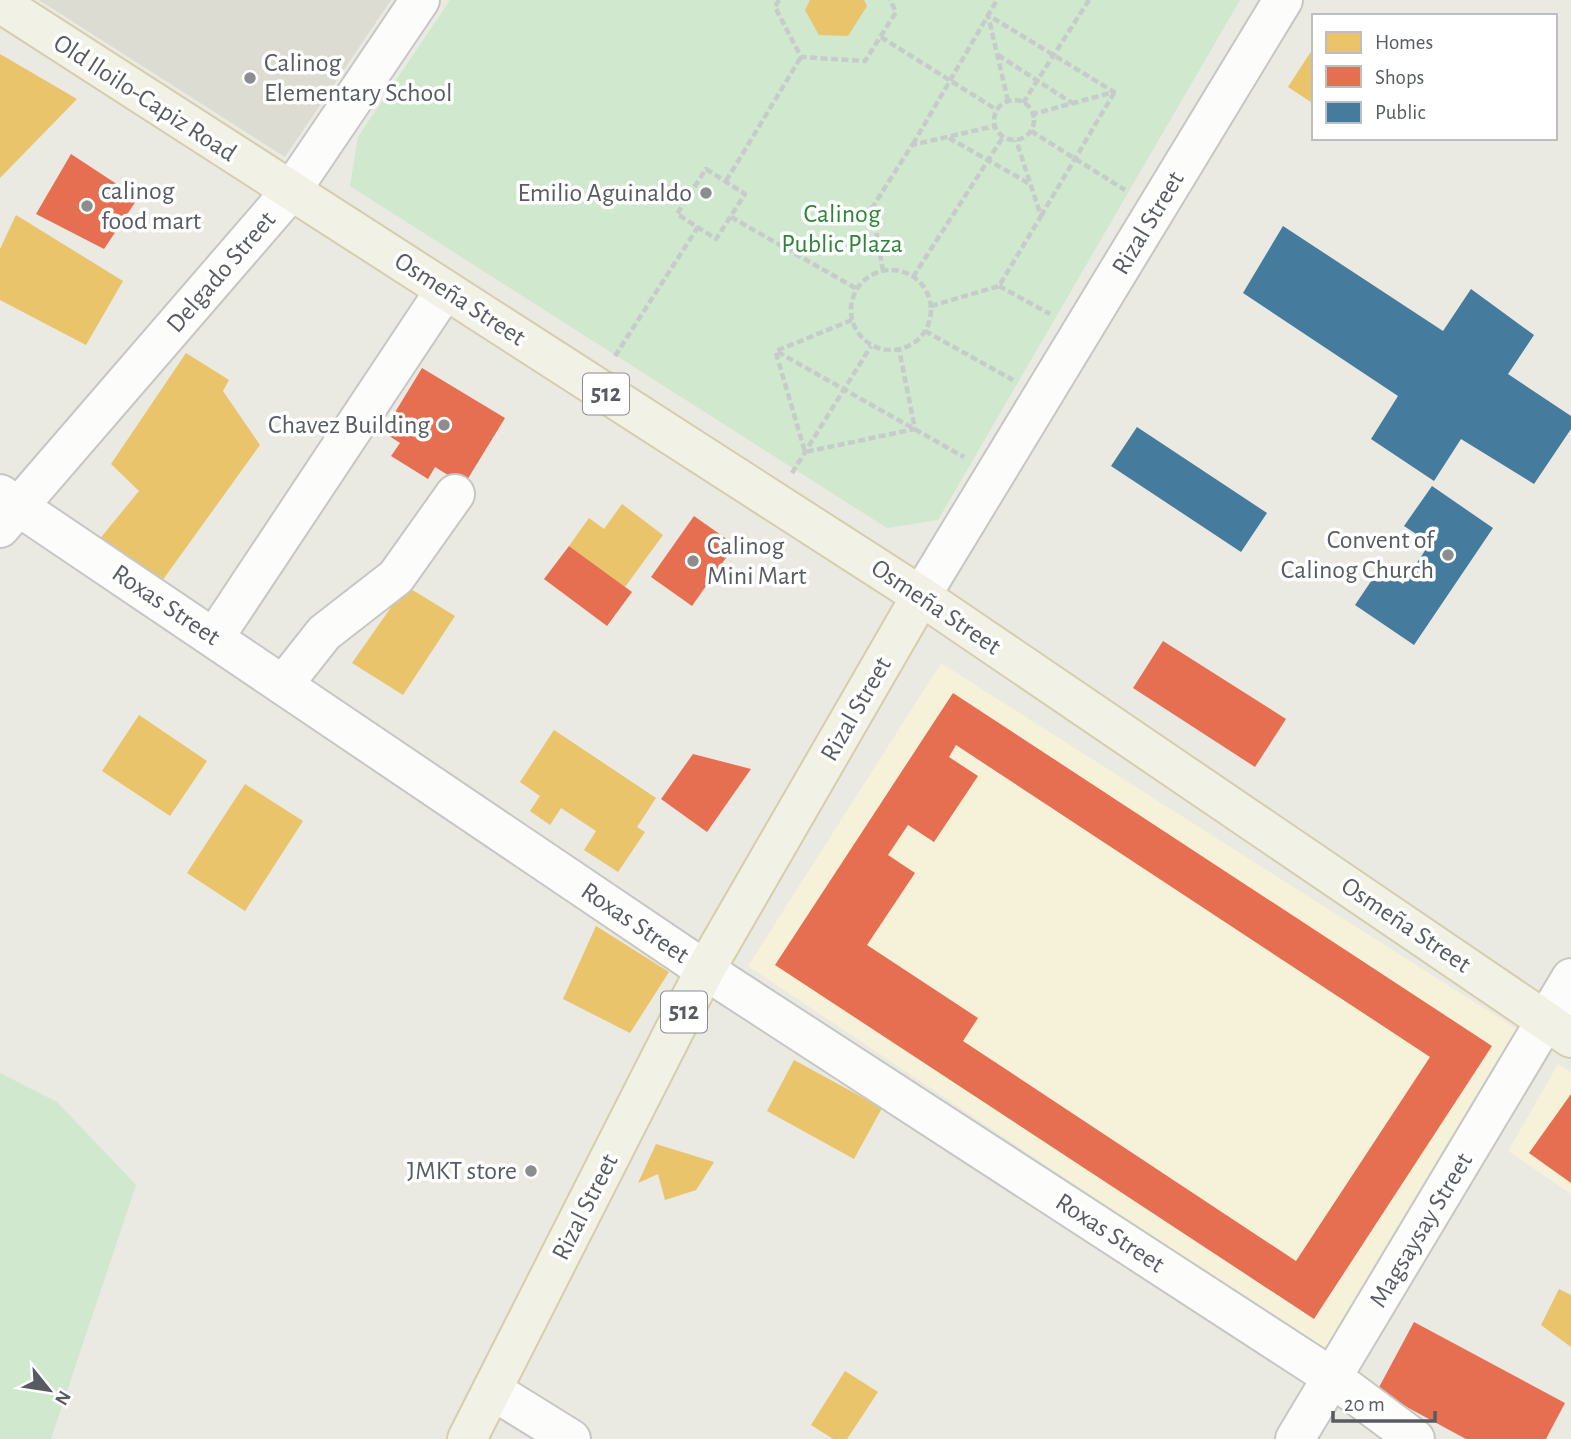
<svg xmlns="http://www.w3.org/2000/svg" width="1571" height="1439" viewBox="0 0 1571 1439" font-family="'Alegreya Sans',sans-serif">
<rect width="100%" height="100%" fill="#eae9e2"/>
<g fill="#f6f1d9">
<path d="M941 663 1520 1031 1324 1351 748 966Z"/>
<path d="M1558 1064 1571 1072V1194L1508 1151Z"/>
</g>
<path fill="#dcdcd2" d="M39 0H391L285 157Z"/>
<g fill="#cfe8ce">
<path d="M450 0H1240L938 520 887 528 350 186 358 137Z"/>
<path d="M0 1073 57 1102 136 1185 51 1439H0Z"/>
</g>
<g fill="#e9c46a">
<path d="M810 0H864L867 6 848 36 819 35 805 10Z"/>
<path d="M1314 47V104L1288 87Z"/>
<path d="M0 54 77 99 0 178Z"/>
<path d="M16 215 123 281 86 345 0 300V249Z"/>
<path d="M186 353 229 380 223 391 260 445 162 581 98 541 139 491 111 464Z"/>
<path d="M622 504 663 535 625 587 569 546 589 518 604 529Z"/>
<path d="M406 586 455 616 403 695 352 663Z"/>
<path d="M139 715 207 761 170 816 102 771Z"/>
<path d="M554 730 656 798 637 827 645 832 618 872 584 850 596 831 561 808 550 825 530 811 540 796 520 782Z"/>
<path d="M245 784 303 821 245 911 187 873Z"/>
<path d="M596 926 669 972 630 1033 563 999Z"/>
<path d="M794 1060 882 1108 854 1159 767 1111Z"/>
<path d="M656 1144 714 1162 696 1190 665 1200 658 1174 638 1183Z"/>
<path d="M1559 1289 1571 1295V1347L1541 1325Z"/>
<path d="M845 1371 878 1392 847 1439H833L811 1425Z"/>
</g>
<g fill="#e76f51" fill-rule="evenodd">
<path d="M71 154 138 198 104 249 36 214Z"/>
<path d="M422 368 505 418 464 485 435 467 428 479 391 456 400 443 383 432Z"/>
<path d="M694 516 735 545 692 606 651 577Z"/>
<path d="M569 546 632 592 607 626 544 579Z"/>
<path d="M1163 641 1286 719 1255 767 1133 688Z"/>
<path d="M953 693 1492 1046 1314 1319 775 965ZM956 745 1430 1057 1296 1261 963 1041 978 1018 867 945 915 873 888 855 908 825 934 842 978 776 949 757Z"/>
<path d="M693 754 751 769 707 832 661 799Z"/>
<path d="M1571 1094V1183L1529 1153Z"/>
<path d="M1414 1322 1565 1403 1546 1439H1466L1377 1391Z"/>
</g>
<g fill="#457b9d">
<path d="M1283 226 1443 331 1471 289 1534 335 1508 374 1571 416V429L1534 484 1461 439 1434 481 1371 439 1398 396 1243 293Z"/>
<path d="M1137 427 1267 513 1241 552 1111 466Z"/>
<path d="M1432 486 1493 528 1414 645 1355 605 1380 568 1403 584 1430 543 1404 526Z"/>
</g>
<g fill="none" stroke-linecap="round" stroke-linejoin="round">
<g stroke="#c6c7c5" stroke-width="42">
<g id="minor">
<path d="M0 494 705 970 1333 1378 1415 1439"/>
<path d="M0 528 291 191 420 0"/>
<path d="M921 596 1283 0"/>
<path d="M214 638 445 290"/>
<path d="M283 685 324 633 396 577 455 494"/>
<path d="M492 1390 571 1439"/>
<path d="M1295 1439 1571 978"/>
</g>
</g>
<g stroke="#d4cdae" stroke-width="42">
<g id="major">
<path d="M0 3 921 596 1571 1038"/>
<path d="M467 1439 705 970 921 596"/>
</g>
</g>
<g stroke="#c5ccc9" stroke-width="4.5" stroke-dasharray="7 3.5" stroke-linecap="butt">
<path d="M779 0 775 7 801 57 865 61 896 12 890 0"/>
<path d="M881 37 997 110"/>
<path d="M998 55 1072 103"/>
<circle cx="1014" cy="120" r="20"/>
<path d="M1008 101 988 15 1114 92 1033 114"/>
<path d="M1023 103 1089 0"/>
<path d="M1031 131 1125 190"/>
<path d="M949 138 1030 184"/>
<path d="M913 144 997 0"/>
<path d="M706 169 745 194 716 239 677 214Z"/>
<path d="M726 181 801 57"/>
<path d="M1041 216 1114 93"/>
<path d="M731 217 857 289"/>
<circle cx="891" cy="310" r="40"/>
<path d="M883 271 872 208 912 145 995 126"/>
<path d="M913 277 1003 137"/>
<path d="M999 286 1050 314"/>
<path d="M931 306 999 286 1041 216 1016 140"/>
<path d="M852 320 776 351 964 457"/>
<path d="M925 331 1013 380"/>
<path d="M776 353 805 452 915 429 899 349"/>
<path d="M615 356 698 227"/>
<path d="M792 473 871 346"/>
</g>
<use href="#minor" stroke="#fcfcfb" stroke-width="38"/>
<use href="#major" stroke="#f2f1e5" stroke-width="38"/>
</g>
<g fill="#8b8d8f" stroke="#fff" stroke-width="2.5">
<circle cx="250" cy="78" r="7"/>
<circle cx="706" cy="193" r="7"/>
<circle cx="87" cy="206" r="7"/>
<circle cx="444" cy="425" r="7"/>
<circle cx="1448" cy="555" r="7"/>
<circle cx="693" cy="561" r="7"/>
<circle cx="531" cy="1171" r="7"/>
</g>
<g text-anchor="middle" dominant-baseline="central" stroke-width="7" stroke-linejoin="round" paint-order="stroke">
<g fill="#fff" stroke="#8a8d91" stroke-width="2">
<rect x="583" y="373.5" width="46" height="41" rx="5"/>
<rect x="661" y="991.5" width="46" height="41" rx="5"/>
</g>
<g font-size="24" font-weight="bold" fill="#585c62">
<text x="606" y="394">512</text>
<text x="684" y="1012">512</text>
</g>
<g font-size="26" fill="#585c62" stroke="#fff" text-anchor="end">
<text x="264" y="63" text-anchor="start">Calinog<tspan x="264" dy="30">Elementary School</tspan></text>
<text x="101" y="191" text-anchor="start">calinog<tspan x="101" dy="30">food mart</tspan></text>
<text x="692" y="193">Emilio Aguinaldo</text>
<text x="430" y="425">Chavez Building</text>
<text x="1434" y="540">Convent of<tspan x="1434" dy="30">Calinog Church</tspan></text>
<text x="707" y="546" text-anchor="start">Calinog<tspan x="707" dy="30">Mini Mart</tspan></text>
<text x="517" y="1171">JMKT store</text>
</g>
<g font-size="26" fill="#585c62" stroke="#fff">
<text transform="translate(145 98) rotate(33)">Old Iloilo-Capiz Road</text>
<text transform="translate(1148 223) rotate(-59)">Rizal Street</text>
<text transform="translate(221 272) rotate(-49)">Delgado Street</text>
<text transform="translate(460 299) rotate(33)">Osmeña Street</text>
<text transform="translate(166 605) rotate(34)">Roxas Street</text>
<text transform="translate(936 607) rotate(34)">Osmeña Street</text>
<text transform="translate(856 709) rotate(-60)">Rizal Street</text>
<text transform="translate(635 923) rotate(34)">Roxas Street</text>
<text transform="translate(1406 925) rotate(34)">Osmeña Street</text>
<text transform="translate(585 1207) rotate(-63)">Rizal Street</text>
<text transform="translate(1421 1230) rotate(-59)">Magsaysay Street</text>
<text transform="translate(1110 1233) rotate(33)">Roxas Street</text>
</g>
<g font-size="26" fill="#2e8539" stroke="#fff">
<text x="842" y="214">Calinog<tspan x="842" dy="30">Public Plaza</tspan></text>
</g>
</g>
<rect x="1312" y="14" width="245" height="126" fill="#ffffff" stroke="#bcbec0" stroke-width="2"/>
<rect x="1326" y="32" width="35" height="21" fill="#e9c46a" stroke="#bcbec0" stroke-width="2"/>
<text x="1375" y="49" font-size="21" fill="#585c62">Homes</text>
<rect x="1326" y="66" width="35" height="21" fill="#e76f51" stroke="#bcbec0" stroke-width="2"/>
<text x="1375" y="84" font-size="21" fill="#585c62">Shops</text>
<rect x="1326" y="102" width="35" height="21" fill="#457b9d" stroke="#bcbec0" stroke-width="2"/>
<text x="1375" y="119" font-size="21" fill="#585c62">Public</text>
<g transform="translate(49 1390) rotate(120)" stroke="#ffffff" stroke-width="5" paint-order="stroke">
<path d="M0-5L12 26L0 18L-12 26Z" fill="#585c62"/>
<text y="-10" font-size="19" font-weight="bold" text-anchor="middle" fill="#585c62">N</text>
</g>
<path d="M1333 1411v10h102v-10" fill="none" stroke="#585c62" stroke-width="3.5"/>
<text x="1344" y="1411" font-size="21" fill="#585c62" stroke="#ffffff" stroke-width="5" paint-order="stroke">20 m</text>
</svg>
